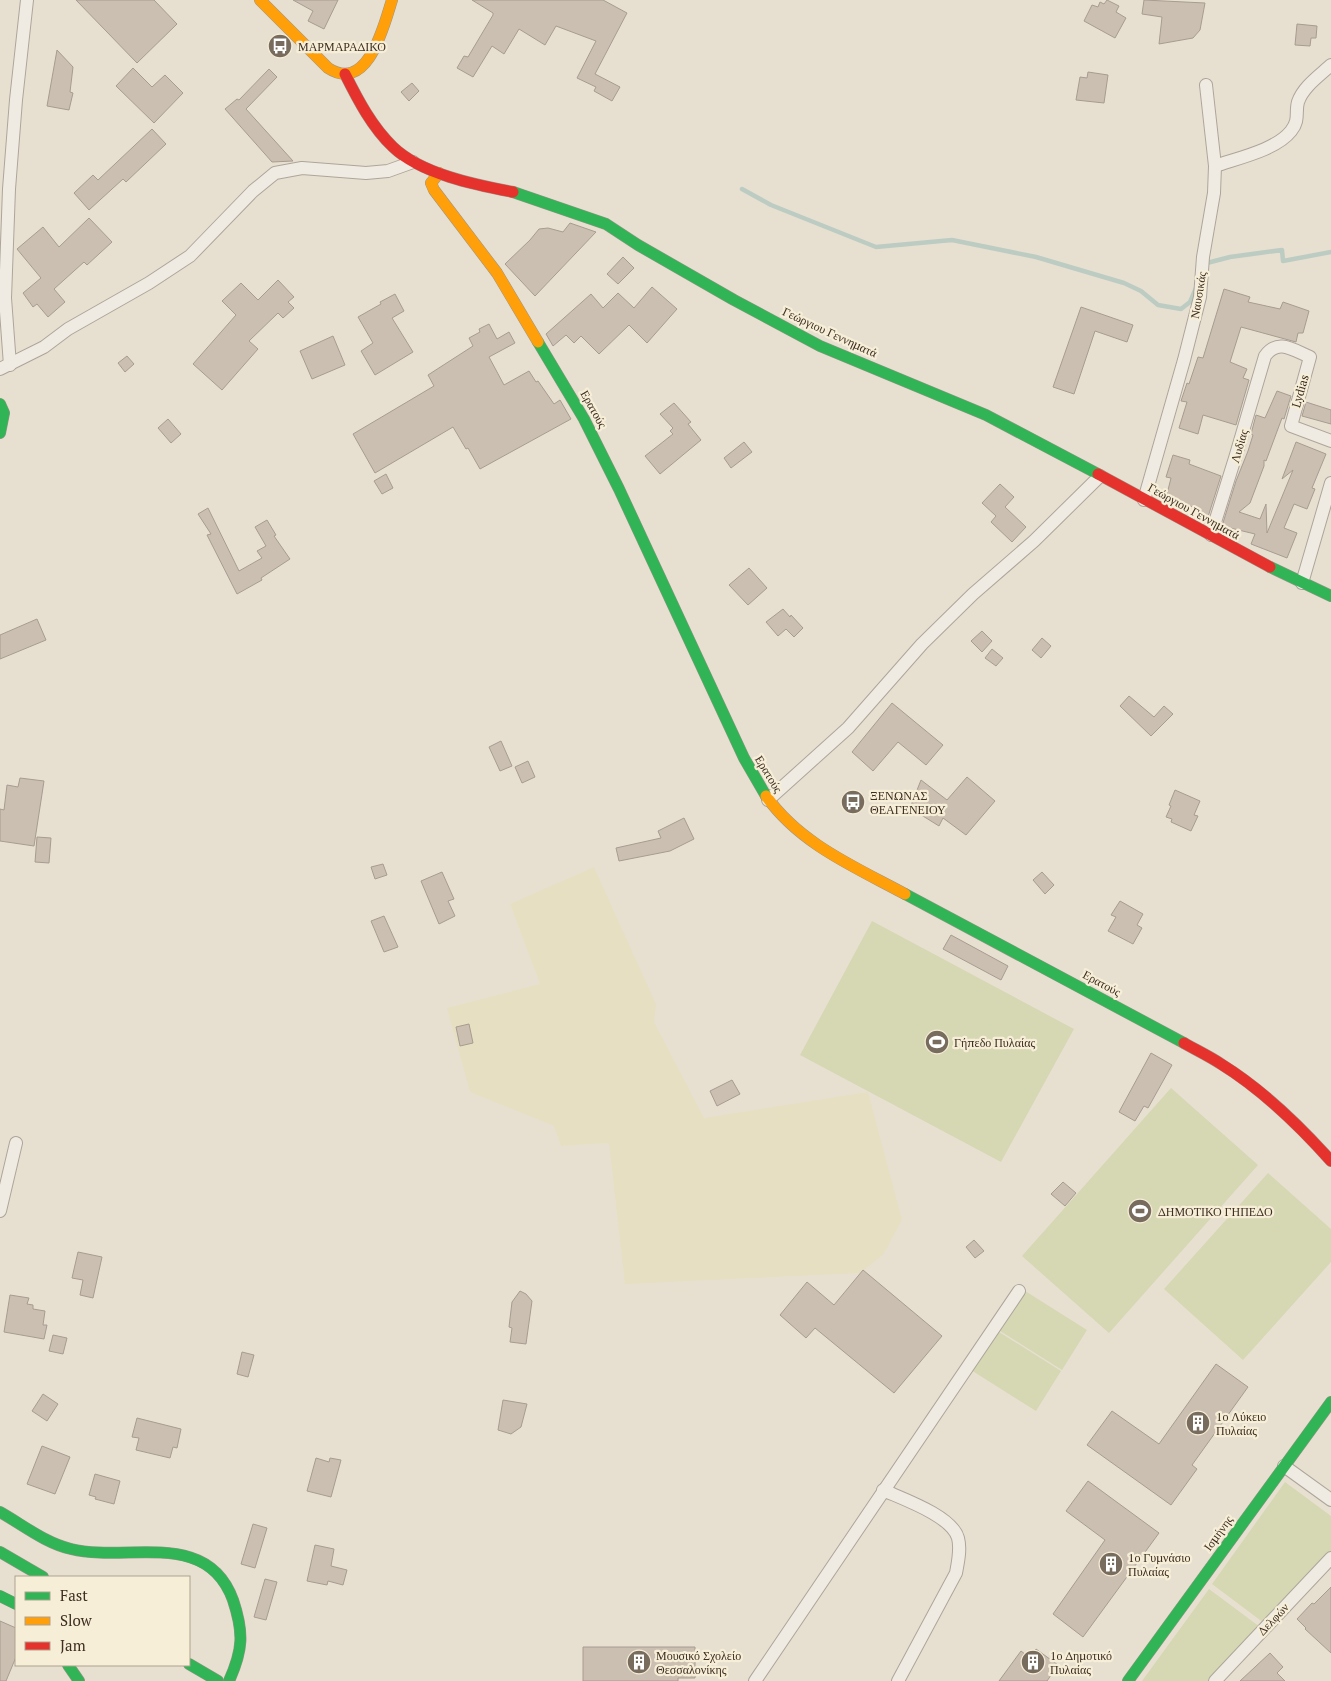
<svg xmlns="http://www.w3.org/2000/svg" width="1331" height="1681" viewBox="0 0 1331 1681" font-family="'PT Serif',serif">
<rect width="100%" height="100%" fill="#e7e0d1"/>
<path fill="#e6dfc2" d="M594 867 656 1004 654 1022 704 1118 868 1092 902 1220 883 1255 860 1273 625 1284 609 1143 561 1146 554 1126 470 1092 447 1008 540 984 510 904Z"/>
<g fill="#d6d7b3">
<path d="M872 921 1074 1029 1001 1162 800 1055Z"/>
<path d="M1171 1088 1258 1165 1109 1333 1022 1256Z"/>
<path d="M1268 1173 1331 1229V1262L1243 1360 1164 1289Z"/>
<path d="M1022 1289 1087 1330 1062 1370 997 1329Z"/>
<path d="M996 1330 1061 1371 1036 1411 971 1370Z"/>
<path d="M1285 1482 1331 1516V1551L1264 1623 1212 1584Z"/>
<path d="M1209 1589 1260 1627 1210 1681H1142Z"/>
</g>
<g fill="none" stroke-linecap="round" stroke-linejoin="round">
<g stroke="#bcccc2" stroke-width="4.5">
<path d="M742 189 771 205 876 247 952 240 1036 257 1124 283 1141 291 1158 305 1181 309 1190 302 1196 288"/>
<path d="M1206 265 1207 263 1230 257 1282 250 1283 261 1331 252"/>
</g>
</g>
<g fill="#cbbfb2" stroke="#a89c90">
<path d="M76 0H154L177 24 137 63Z"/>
<path d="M293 0H338L324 29 308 21 313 11Z"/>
<path d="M472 0H603L627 13 595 74 620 87 612 101 594 91 596 87 577 78 596 41 556 26 545 45 519 29 504 54 492 46 473 77 457 68 464 56 468 57 493 15V13Z"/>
<path d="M1107 0 1119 6 1116 12 1126 18 1115 38 1084 21 1092 5 1098 7 1100 2 1104 4Z"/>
<path d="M1144 0 1205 3 1200 30 1193 38 1159 44 1162 17 1142 14Z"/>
<path d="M1297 24 1317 26 1316 38H1311L1310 46 1295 45Z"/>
<path d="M57 50 73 67 70 92 73 93 69 110 47 106Z"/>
<path d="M133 68 152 87 165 75 183 93 154 123 116 86Z"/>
<path d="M269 69 277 77 246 109 293 161 272 162 225 109 237 99 239 100Z"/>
<path d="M1088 72 1108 75 1104 103 1076 100 1080 77 1087 78Z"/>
<path d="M412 83 419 91 409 101 401 92Z"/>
<path d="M152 129 166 144 126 182 123 179 89 210 74 193 93 175 98 180Z"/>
<path d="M89 218 112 242 87 265 84 262 54 289 65 302 48 317 37 304 33 307 23 293 41 278 17 249 43 227 59 247Z"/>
<path d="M570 223 596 232 535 296 505 264 530 240 539 229 548 228 563 232Z"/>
<path d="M623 257 634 268 618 284 607 274Z"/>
<path d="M278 280 294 297 288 302 294 308 283 318 278 313 249 341 258 349 222 390 193 364 236 315 222 301 241 283 258 300Z"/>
<path d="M652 287 677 309 647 343 629 325 599 354 581 336 574 343 566 335 553 346 546 334 591 294 603 308 618 293 634 308Z"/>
<path d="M1224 289 1250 297 1248 302 1280 309 1283 302 1309 311 1303 333H1298L1296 342 1241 327 1230 362 1247 369 1243 378 1249 380 1236 425 1203 415 1198 434 1179 428 1187 402 1181 401 1187 383 1189 384 1198 357 1203 358Z"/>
<path d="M395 294 404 311 392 318 413 352 375 375 361 351 373 343 358 317 381 304 380 302Z"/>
<path d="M1081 307 1133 325 1127 342 1095 331 1074 394 1053 387Z"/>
<path d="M489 324 497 339 509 332 515 343 489 357 504 385 529 371 536 382 538 381 554 404 560 400 571 419 480 469 468 448 466 449 453 427 375 473 353 434 434 386 428 375 473 346 469 338 480 332 479 329Z"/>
<path d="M333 336 345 365 312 379 300 351Z"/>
<path d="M127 356 134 364 125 372 118 363Z"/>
<path d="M1277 391 1291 396 1284 419 1282 418 1266 461 1264 460V466L1250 503 1239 512 1260 519 1266 504 1267 533 1293 470 1282 479 1296 442 1326 454 1312 488 1315 489 1307 509 1294 504 1284 528 1297 533 1287 558 1251 544 1255 534 1222 526 1236 481 1248 451 1253 435 1251 434 1256 415 1265 418Z"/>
<path d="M1306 402 1331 410V424L1302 416Z"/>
<path d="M674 403 691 422 688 424 701 440 660 474 645 456 673 434 670 431 673 428 660 414Z"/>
<path d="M168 419 181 434 171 443 158 428Z"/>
<path d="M744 442 752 452 731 468 724 458Z"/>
<path d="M1173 455 1190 460 1189 464 1221 476 1207 520 1198 515 1200 509 1172 501 1173 496 1167 494 1171 478 1166 477Z"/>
<path d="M386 474 393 488 382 494 374 481Z"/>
<path d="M1000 484 1014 497 1005 507 1026 527 1012 542 991 522 996 516 982 503Z"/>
<path d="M208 508 239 571 262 558 257 551 266 546 255 527 267 520 276 535 274 536 290 559 261 578 262 580 237 594 207 535 211 534 198 514Z"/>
<path d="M749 568 767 588 748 605 729 585Z"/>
<path d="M783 609 790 617 791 615 803 628 794 637 786 629 778 636 766 622Z"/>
<path d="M37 619 46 640 0 659V635Z"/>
<path d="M982 631 992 641 982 652 971 641Z"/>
<path d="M1042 638 1051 646 1041 658 1032 650Z"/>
<path d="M992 649 1003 658 996 666 985 658Z"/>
<path d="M1129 696 1154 717 1164 706 1173 714 1151 736 1120 706Z"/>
<path d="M892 703 943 745 926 765 898 742 873 771 852 752Z"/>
<path d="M501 741 512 766 500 771 489 747Z"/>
<path d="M528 761 535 777 522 783 515 767Z"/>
<path d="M967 777 995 801 966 835 943 818 939 826 910 808 921 780 947 800Z"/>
<path d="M20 778 44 781 34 846 0 841V809L4 810 7 785 18 787Z"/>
<path d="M1175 790 1200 801 1194 815 1198 816 1191 831 1171 822 1172 819 1166 817 1171 806 1169 805Z"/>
<path d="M684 818 694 839 670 851 619 861 616 848 661 838 658 831Z"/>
<path d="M37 837 51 838 49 863 35 862Z"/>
<path d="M383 864 387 875 375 879 371 867Z"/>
<path d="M442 872 454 899 448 901 455 916 439 924 421 881Z"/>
<path d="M1042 872 1054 885 1045 894 1033 880Z"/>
<path d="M1120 901 1143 914 1137 925 1142 928 1133 944 1108 931 1116 917 1111 915Z"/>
<path d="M384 916 398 947 384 952 371 921Z"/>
<path d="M951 935 1008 966 1001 980 943 949Z"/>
<path d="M469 1024 473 1043 460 1046 456 1027Z"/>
<path d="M1151 1053 1172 1065 1148 1108 1144 1106 1135 1121 1119 1112Z"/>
<path d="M732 1080 740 1094 717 1106 710 1091Z"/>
<path d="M1063 1182 1076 1193 1065 1206 1051 1194Z"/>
<path d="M974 1240 984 1251 975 1258 966 1247Z"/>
<path d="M78 1252 102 1257 93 1298 80 1295 83 1280 72 1278Z"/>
<path d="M863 1270 942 1336 894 1393 815 1328 806 1338 780 1315 807 1282 834 1305Z"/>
<path d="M520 1291 526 1294 532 1301 526 1344 510 1342 512 1328 509 1327 512 1302Z"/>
<path d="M10 1295 29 1298 27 1304 33 1305V1309L45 1311 43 1325H47L44 1339 4 1332Z"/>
<path d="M53 1335 67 1338 63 1354 49 1351Z"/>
<path d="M242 1352 254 1355 248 1377 237 1374Z"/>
<path d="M1216 1364 1248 1387 1192 1465 1197 1469 1171 1505 1087 1445 1112 1411 1159 1444Z"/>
<path d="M43 1394 58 1404 47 1421 32 1411Z"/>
<path d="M503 1400 527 1404 521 1427 511 1434 498 1430Z"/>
<path d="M137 1418 181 1429 177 1448 173 1447 170 1458 136 1450 139 1438 132 1437Z"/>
<path d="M42 1446 70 1457 55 1494 27 1484Z"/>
<path d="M316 1458 329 1462 330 1458 341 1460 331 1497 307 1491Z"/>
<path d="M95 1474 120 1481 114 1504 95 1499 96 1497 89 1495Z"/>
<path d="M1088 1481 1159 1533 1083 1637 1053 1614 1105 1540 1066 1511Z"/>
<path d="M253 1524 267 1528 255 1568 241 1564Z"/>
<path d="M315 1545 334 1549 331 1566 347 1570 343 1585 328 1581 327 1585 307 1581Z"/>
<path d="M265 1579 277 1582 266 1620 254 1617Z"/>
<path d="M1331 1587V1653L1305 1629 1306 1628 1297 1619 1312 1603 1314 1604Z"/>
<path d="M0 1621 16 1628V1657L6 1681H0Z"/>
<path d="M583 1647H695V1678H678V1681H583Z"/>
<path d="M1036 1649 1058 1665 1047 1681H999L1021 1651 1030 1658Z"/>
<path d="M1270 1653 1283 1667 1277 1673 1285 1681H1240Z"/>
</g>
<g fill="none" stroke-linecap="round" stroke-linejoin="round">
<g stroke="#ada599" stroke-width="14">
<g id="street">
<path d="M1215 166C1238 158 1276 150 1291 131 1300 120 1295 112 1298 102 1303 87 1319 76 1331 65"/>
<path d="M10 365 5 298 9 189 16 100 27 0"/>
<path d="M0 369 44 347 68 329 149 283 190 256 253 191 275 173 302 168 366 173 388 171 413 162"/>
<path d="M1144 500 1184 360 1200 297 1203 257 1214 193 1215 166 1206 85"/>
<path d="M1211 535 1235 458 1265 356C1278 338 1293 350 1310 357L1291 426 1331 441"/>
<path d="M1302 583 1331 483"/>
<path d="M768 800 848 728 922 644 973 594 1034 541 1100 476"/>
<path d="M0 1211 16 1143"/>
<path d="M1284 1466 1331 1500"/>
<path d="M883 1490C903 1499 952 1516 958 1538 961 1549 958 1562 956 1573L898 1681"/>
<path d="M755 1681 1019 1291"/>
<path d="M1215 1681 1331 1558"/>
</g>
</g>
<g stroke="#9c958a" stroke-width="12">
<g id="fast">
<path d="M513 192 606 224 638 245 734 300 820 346 986 415 1098 474"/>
<path d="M538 342 584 419 619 489 744 758 766 796"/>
<path d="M0 404 4 413 0 433"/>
<path d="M1270 567 1331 596"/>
<path d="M905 894 1184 1043"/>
<path d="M0 1512C23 1525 45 1543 71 1549 127 1563 207 1528 233 1600 244 1633 243 1650 229 1681"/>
<path d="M0 1552 43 1577"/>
<path d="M0 1596 16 1604"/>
<path d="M189 1664 218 1681"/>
<path d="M68 1665 79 1681"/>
<path d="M1128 1681 1331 1402"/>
</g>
</g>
<g stroke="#9c958a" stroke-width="12">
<g id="slow">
<path d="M260 0 328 68C368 94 384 25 392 0"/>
<path d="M439 173 431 183 434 190 497 273 538 342"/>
<path d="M766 796C800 844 855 867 905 894"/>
</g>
</g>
<g stroke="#9c958a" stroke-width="12">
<g id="jam">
<path d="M345 74C358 100 372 127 393 147 421 174 476 185 513 192"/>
<path d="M1098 474 1270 567"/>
<path d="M1184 1043C1196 1050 1209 1056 1221 1064 1263 1090 1298 1124 1331 1161"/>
</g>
</g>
<use href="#street" stroke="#efebe3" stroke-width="12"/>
<use href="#fast" stroke="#30b455" stroke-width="11"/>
<use href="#slow" stroke="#ff9f0a" stroke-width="11"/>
<use href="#jam" stroke="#e5322d" stroke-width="11"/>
</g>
<defs>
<g id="bus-disc" transform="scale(1.25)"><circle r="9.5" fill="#786c5e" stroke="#f7eed8"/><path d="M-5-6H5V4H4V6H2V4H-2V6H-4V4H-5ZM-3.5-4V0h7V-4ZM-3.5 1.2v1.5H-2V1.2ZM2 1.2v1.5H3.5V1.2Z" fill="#fff"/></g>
<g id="stadium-disc" transform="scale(1.25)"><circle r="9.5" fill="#786c5e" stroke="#f7eed8"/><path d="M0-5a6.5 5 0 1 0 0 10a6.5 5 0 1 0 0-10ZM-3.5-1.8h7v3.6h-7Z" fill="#fff"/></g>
<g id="building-disc" transform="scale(1.25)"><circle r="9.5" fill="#786c5e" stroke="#f7eed8"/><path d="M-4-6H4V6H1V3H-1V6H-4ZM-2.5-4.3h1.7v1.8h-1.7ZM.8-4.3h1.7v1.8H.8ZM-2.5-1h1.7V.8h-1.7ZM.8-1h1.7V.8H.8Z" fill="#fff"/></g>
</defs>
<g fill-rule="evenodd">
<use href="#bus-disc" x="280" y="46"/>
<use href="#bus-disc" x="853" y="802"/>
<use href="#stadium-disc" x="937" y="1042"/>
<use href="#stadium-disc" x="1140" y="1211"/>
<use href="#building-disc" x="1198" y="1423"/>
<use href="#building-disc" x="1111" y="1564"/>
<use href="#building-disc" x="639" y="1662"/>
<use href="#building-disc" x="1033" y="1662"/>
</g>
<g text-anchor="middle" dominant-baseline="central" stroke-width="4.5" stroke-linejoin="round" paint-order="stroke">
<g font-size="12" fill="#3d2e20" stroke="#f7eed8" text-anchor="start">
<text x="298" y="46">ΜΑΡΜΑΡΑΔΙΚΟ</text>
<text x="870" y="795">ΞΕΝΩΝΑΣ<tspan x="870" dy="14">ΘΕΑΓΕΝΕΙΟΥ</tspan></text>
<text x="954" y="1042">Γήπεδο Πυλαίας</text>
<text x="1158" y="1211">ΔΗΜΟΤΙΚΟ ΓΗΠΕΔΟ</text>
<text x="1216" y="1416">1ο Λύκειο<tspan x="1216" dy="14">Πυλαίας</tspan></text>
<text x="1128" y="1557">1ο Γυμνάσιο<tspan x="1128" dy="14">Πυλαίας</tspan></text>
<text x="656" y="1655">Μουσικό Σχολείο<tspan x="656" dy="14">Θεσσαλονίκης</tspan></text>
<text x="1050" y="1655">1ο Δημοτικό<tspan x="1050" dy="14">Πυλαίας</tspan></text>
</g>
<g font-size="12" fill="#3d2e20" stroke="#f7eed8">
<text transform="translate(1198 295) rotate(-81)">Ναυσικάς</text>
<text transform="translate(830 332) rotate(25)">Γεώργιου Γεννηματά</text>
<text transform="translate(1300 391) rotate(-74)">Lydias</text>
<text transform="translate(594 409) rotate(61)">Ερατούς</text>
<text transform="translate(1239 446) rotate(-74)">Λυδίας</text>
<text transform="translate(1194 511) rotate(29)">Γεώργιου Γεννηματά</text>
<text transform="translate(769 774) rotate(59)">Ερατούς</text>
<text transform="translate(1102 983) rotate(28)">Ερατούς</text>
<text transform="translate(1218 1533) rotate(-54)">Ισμήνης</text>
<text transform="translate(1273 1619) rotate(-47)">Δελφών</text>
</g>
</g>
<rect x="15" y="1576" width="175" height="90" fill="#f7eed8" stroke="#ada18e"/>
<rect x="25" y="1592" width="25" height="8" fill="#30b455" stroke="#ada18e"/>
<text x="60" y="1601" font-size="15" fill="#3d2e20">Fast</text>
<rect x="25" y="1617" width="25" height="8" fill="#ff9f0a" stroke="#ada18e"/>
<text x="60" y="1626" font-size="15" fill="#3d2e20">Slow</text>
<rect x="25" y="1642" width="25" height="8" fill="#e5322d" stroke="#ada18e"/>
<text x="60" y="1651" font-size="15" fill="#3d2e20">Jam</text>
</svg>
